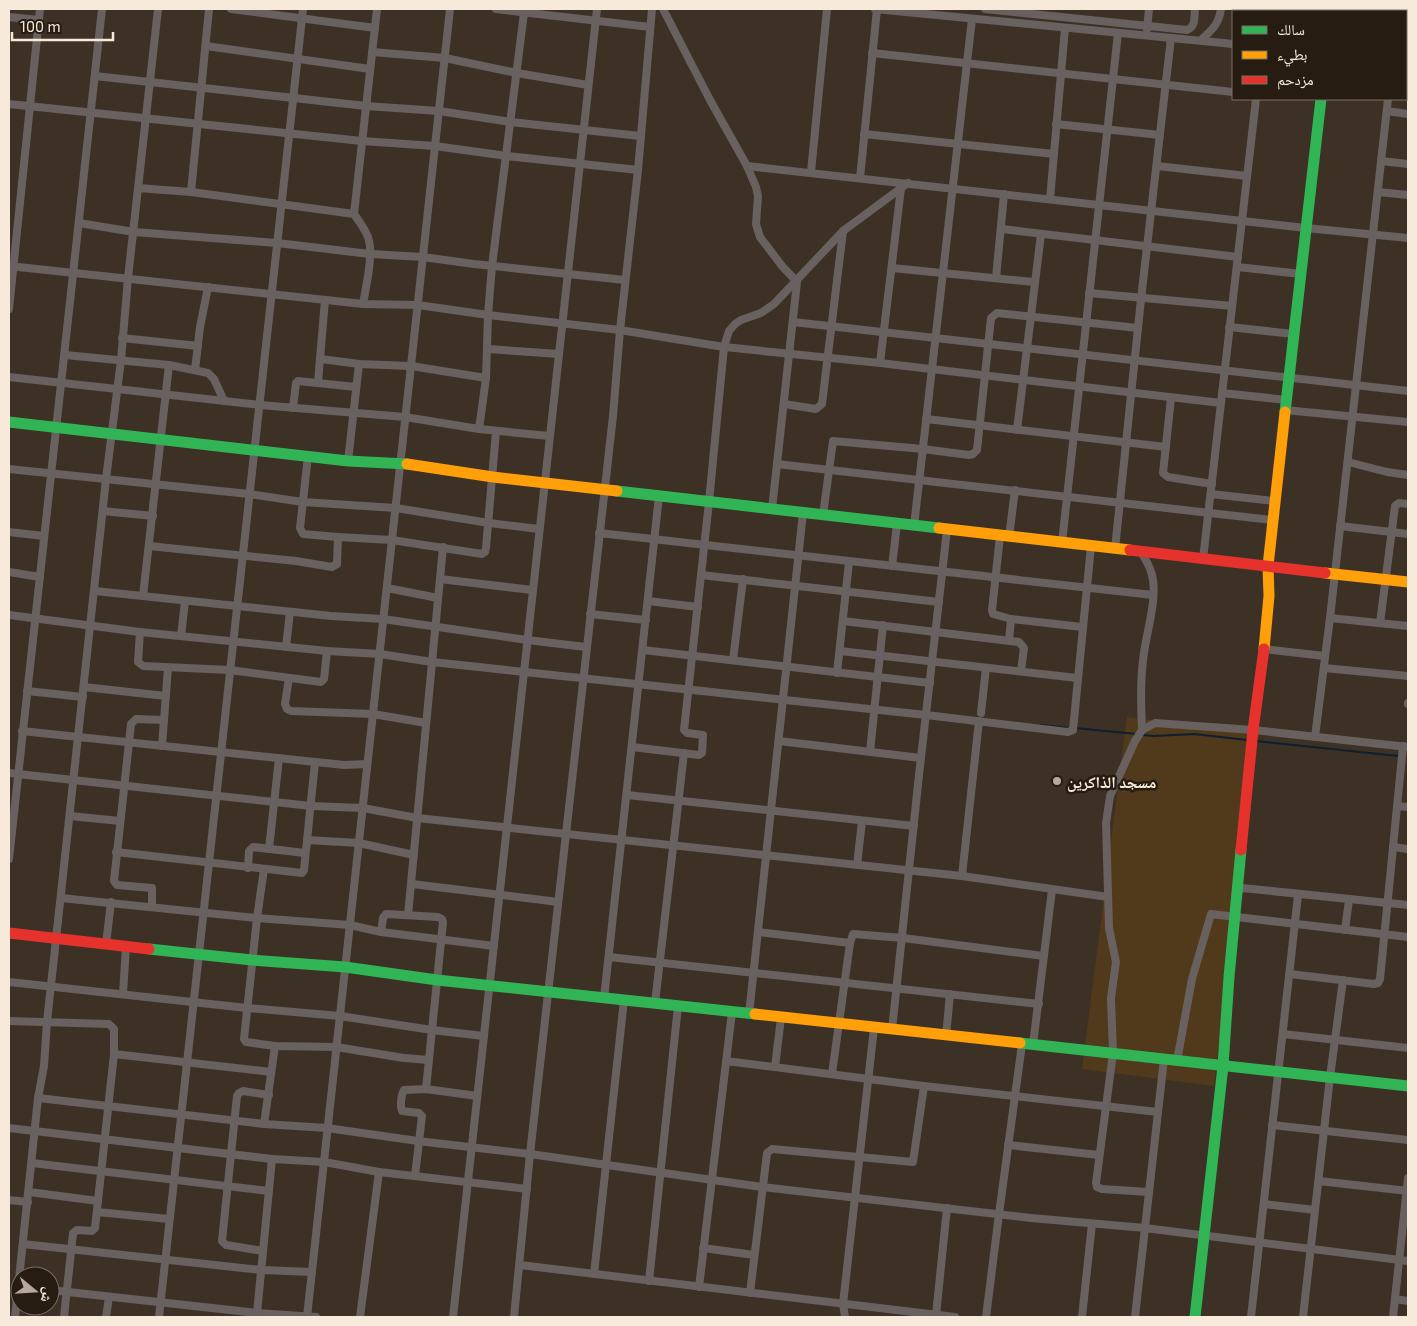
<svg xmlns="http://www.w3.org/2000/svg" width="1417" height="1326" viewBox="0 0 1417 1326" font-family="'Exo 2','Noto Naskh Arabic',sans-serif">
<rect width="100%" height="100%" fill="#3c3124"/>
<path fill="#51391c" d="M1127 717 1259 734 1214 1086 1082 1069Z"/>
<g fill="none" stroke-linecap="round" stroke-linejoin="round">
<g stroke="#0b2031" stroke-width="2">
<path d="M1040 725 1070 728"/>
<path d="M1075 728 1137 734"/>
<path d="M1142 735 1154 736 1194 734 1247 740"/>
<path d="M1256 741 1398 756"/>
</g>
<g stroke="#68615f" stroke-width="8">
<path d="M231 9 375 28"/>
<path d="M496 9 650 27"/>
<path d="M663 9 710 100 747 166 756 187 758 196 756 224 760 237 782 266 797 282 772 509"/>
<path d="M875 9 1233 44"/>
<path d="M985 9 1187 30C1196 27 1194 17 1195 9"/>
<path d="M1332 9 1347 11"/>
<path d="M1397 11 1398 9"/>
<path d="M9 17 39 20"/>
<path d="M1406 19H1408"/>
<path d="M1147 29 1149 9"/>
<path d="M1201 40C1212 30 1219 24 1221 9"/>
<path d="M206 46 370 69"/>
<path d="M372 52 445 58 517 73 588 85"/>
<path d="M872 53 1233 92"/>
<path d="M1406 66H1408"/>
<path d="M95 76 366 106 439 111 511 122 640 136"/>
<path d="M9 104 362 141 435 146 507 156 638 170"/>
<path d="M1387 111 1408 114"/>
<path d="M1056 124 1160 135"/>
<path d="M864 134 1054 154"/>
<path d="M1381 161 1408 164"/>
<path d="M747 166 1306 228 1408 238"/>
<path d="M1157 166 1247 176"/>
<path d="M811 172 827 9"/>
<path d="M860 178 877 9"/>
<path d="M138 188 191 192 354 214C359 221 365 229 368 237 374 254 366 286 363 304"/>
<path d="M191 192 209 9"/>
<path d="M1378 192 1408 195"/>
<path d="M1050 199 1065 28"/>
<path d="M354 214 377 9"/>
<path d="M79 223 134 232 277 243 370 254 423 257 474 264 625 280"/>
<path d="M1002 229 1238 257"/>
<path d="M9 266 363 304 418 305 488 315 620 330 724 347 880 363 1221 403"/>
<path d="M1237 267 1301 274"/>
<path d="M892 268 1034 282"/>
<path d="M996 278 1004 194"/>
<path d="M1089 293 1232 306"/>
<path d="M9 309 40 9"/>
<path d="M793 322 1408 391"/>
<path d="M1229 327 1294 334"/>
<path d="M122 338 198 346"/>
<path d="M488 349 559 354"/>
<path d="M65 355 169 365 208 373 214 379 224 401"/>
<path d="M321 359 359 364 411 366 486 378"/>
<path d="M880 363 901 188"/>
<path d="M195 370 200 327 208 287"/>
<path d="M9 377 260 405 405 417 479 429 549 436"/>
<path d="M318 382 325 300"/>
<path d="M1222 393 1287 400"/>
<path d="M1171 398 1163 473 1168 477 1212 484"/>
<path d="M784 404 816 409 822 404 843 231"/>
<path d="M293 408 296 383 298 381 356 387"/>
<path d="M1285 410 1408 422"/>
<path d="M926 419 1166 447"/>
<path d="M479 429 486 378 488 315 492 266 524 13"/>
<path d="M1017 430 1041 234"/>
<path d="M308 456 300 528 303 534 338 537 392 540 482 554 485 552 486 548 496 431"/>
<path d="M348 461 359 364"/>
<path d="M1348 462 1387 472 1408 475"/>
<path d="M777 464 1272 520"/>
<path d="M9 469 249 494 303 502 396 508 489 523 539 529"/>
<path d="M1211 494 1275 501"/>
<path d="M103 511 153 516"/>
<path d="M823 515 833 441 923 449 969 455 973 454 977 450 991 318 997 313 1138 328"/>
<path d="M914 526 972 19"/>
<path d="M1340 526 1408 534"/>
<path d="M9 532 44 536"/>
<path d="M599 533 1153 595"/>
<path d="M1000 536 992 610 993 614 1011 619 1082 627"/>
<path d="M1009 537 1015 490"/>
<path d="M1062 543 1118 33"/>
<path d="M149 546 296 561 332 567 337 564 338 537"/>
<path d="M1115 549 1141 299 1171 38"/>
<path d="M1141 552C1144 557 1148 563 1150 569 1160 591 1147 629 1144 653 1140 678 1141 705 1142 730"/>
<path d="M1203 559 1256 99"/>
<path d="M892 566 897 524"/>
<path d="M9 572 40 577"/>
<path d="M701 575 939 602"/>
<path d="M440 579 532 590"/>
<path d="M387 588 438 598"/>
<path d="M95 591 331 616 383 619 527 640 586 647"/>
<path d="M143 596 169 365"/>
<path d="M648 601 698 607"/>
<path d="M590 614 646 620"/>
<path d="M9 615 140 632 327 651 380 654 432 662 926 715 1068 732 1073 730 1091 546"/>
<path d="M1330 618 1408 626"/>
<path d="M843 621 1019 642 1024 648 1021 671"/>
<path d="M1380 623 1395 506 1399 503 1408 504"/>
<path d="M140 632 138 662 143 666 230 670 321 682 324 679 327 651"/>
<path d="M181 636 185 601"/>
<path d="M1009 641 1011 619"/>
<path d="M286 647 290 612"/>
<path d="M1264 649 1325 656"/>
<path d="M643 650 930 683"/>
<path d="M840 651 1077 678"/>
<path d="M733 660 743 579"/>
<path d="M1324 668 1408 676"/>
<path d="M837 673 849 562"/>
<path d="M289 678 285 704 287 709 291 711 373 714 426 723"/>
<path d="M84 687 166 696"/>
<path d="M27 691 83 697"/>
<path d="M1408 703V704"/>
<path d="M981 713 986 668"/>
<path d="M22 731 344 765 367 764"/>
<path d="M1315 737 1330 618 1388 99"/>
<path d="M779 741 921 758"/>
<path d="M162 746 168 668"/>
<path d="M632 747 699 755 702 753 703 735 687 733 684 730 709 502 724 347 729 331 735 324 741 320 761 313 774 304 843 231 908 183"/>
<path d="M870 752 883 625"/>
<path d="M9 773 311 806 363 808 417 818 962 876 1108 897"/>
<path d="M627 795 914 826"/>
<path d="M1397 806 1408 807"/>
<path d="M70 816 120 821"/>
<path d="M307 840 359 843 414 855"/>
<path d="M1393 847 1408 849"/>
<path d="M269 849 279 758"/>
<path d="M116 852 302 873 304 870 315 762"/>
<path d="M9 859 102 9"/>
<path d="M857 865 862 821"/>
<path d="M248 868 249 851 253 847 305 853"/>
<path d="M264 869 257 918 244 1039 246 1042 275 1046 336 1047 404 1058 429 1060"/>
<path d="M962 876 979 721"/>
<path d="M412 884 558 902"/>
<path d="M1237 893 1242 888 1408 905"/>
<path d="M61 898 257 918 350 925 381 932 494 946"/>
<path d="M152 907V888L117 885 114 881 131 724 136 719 164 720"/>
<path d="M408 915 443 547"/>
<path d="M1345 930 1349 900"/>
<path d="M381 932 383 918 386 914 438 917 442 919 443 922 426 1089"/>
<path d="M758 932 850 943"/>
<path d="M106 944 111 902"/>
<path d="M609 957 1039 1004"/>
<path d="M1290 974 1374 984 1378 983 1380 979 1403 746"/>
<path d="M9 982 247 1008 340 1016 432 1030 484 1036"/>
<path d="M123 994 126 946"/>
<path d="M604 998 659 496"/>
<path d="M655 1003 684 753"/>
<path d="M749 1014 803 513"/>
<path d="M9 1021 109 1024 114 1029V1054L95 1228 92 1231 77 1230 73 1233 64 1317"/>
<path d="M892 1030 919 775 947 530"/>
<path d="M1283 1034 1408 1048"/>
<path d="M946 1036 950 994"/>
<path d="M1033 1045 1052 890"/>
<path d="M114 1054 271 1072"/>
<path d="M726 1061 924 1086 1158 1112"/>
<path d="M1177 1061 1192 979 1211 914 1408 937"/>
<path d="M775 1067 781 1018"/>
<path d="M832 1074 850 943 853 934 903 938 1044 956"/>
<path d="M38 1098 264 1124 327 1128 418 1141 530 1154 762 1187 1031 1218 1145 1228 1408 1261"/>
<path d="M264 1124 275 1046"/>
<path d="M1272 1125 1408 1140"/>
<path d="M9 1128 272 1159 324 1162 379 1172 527 1189"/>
<path d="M1008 1145 1099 1155"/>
<path d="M32 1163 269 1191"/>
<path d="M415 1176 422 1116 419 1113 402 1111C400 1106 401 1095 404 1090L426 1089 477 1096"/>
<path d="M1319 1181 1408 1191"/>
<path d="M29 1192 98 1201"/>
<path d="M1149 1192 1102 1189 1097 1187 1096 1183 1113 1053 1111 998 1116 962 1109 928 1106 823 1110 796 1135 741 1142 730 1155 723 1253 730 1408 747"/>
<path d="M9 1200 28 1202"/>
<path d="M1264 1204 1315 1210"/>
<path d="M97 1212 169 1219"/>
<path d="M23 1244 261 1270 312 1272"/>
<path d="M703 1248 754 1255"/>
<path d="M263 1251 226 1245 222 1241 237 1096 239 1093 243 1091 269 1095"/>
<path d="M520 1265 955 1317"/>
<path d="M594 1274 624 1000"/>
<path d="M649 1281 678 1006"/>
<path d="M699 1287 732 1012"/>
<path d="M50 1290 257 1313 316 1317"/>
<path d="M750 1293 767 1153 772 1149 913 1162 924 1086"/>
<path d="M1395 1299 1408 1301"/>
<path d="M257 1313 272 1159"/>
<path d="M936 1315 947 1208"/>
<path d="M15 1317 38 1098 44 1066 47 1022 106 479 121 360 128 278 158 9"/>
<path d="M106 1317 109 1297"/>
<path d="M159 1317 303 9"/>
<path d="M307 1317 450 9"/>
<path d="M360 1317 379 1172"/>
<path d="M453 1317 597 9"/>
<path d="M514 1317 530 1154 613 416 620 330 638 170 652 9"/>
<path d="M845 1317 843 1304 874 1028"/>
<path d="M986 1317 999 1214 1022 1044"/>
<path d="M1082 1317 1092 1224"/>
<path d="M1135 1317 1164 1059"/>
<path d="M1251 1317 1298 895"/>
<path d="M1303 1317 1330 1077 1343 980"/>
<path d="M1393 1317 1408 1178"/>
</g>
<g stroke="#30b455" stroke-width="11">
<path d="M1332 9V11"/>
<path d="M1285 412 1321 99"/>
<path d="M9 422 348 461 407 464"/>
<path d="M617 491 939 528"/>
<path d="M149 949 252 960 345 967 437 980 755 1014"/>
<path d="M1020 1043 1408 1086"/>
<path d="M1195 1317 1223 1066 1229 977 1241 850"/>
</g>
<g stroke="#ff9f0a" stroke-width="11">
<path d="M407 464 493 477 617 491"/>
<path d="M939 528 1130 550"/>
<path d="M1325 573 1408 582"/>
<path d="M1264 649 1269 596 1268 566 1285 412"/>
<path d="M755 1014 1020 1043"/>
</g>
<g stroke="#e5322d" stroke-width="11">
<path d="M1130 550 1325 573"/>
<path d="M1241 850 1253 730 1264 649"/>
<path d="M9 933 149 949"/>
</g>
</g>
<circle fill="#b6a99b" stroke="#261c11" stroke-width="2" cx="1057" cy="781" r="5"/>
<g text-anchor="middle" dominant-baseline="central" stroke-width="5" stroke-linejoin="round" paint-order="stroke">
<g font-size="16" font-weight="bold" fill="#f7eadb" stroke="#261c11" text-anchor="start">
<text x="1067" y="781">مسجد الذاكرين</text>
</g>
</g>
<rect width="1417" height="1326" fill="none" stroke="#f7eadb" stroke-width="20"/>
<rect x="1232" y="10" width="175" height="90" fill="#261c11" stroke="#7a6e62"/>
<rect x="1242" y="26" width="25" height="8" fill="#30b455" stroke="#7a6e62"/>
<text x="1277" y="35" font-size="15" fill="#f7eadb">سالك</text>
<rect x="1242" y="51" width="25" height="8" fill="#ff9f0a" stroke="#7a6e62"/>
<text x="1277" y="60" font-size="15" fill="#f7eadb">بطيء</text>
<rect x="1242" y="76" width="25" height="8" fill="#e5322d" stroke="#7a6e62"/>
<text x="1277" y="85" font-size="15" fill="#f7eadb">مزدحم</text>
<g transform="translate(35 1291) rotate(108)"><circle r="24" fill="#261c11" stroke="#7a6e62"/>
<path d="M0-4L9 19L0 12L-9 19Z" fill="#b6a99b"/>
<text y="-8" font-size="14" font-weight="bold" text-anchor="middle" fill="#f7eadb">ش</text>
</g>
<path d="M12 32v8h101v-8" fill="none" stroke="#f7eadb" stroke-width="2.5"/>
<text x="20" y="32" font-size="15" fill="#f7eadb" stroke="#261c11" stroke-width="4" paint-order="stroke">100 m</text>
</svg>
